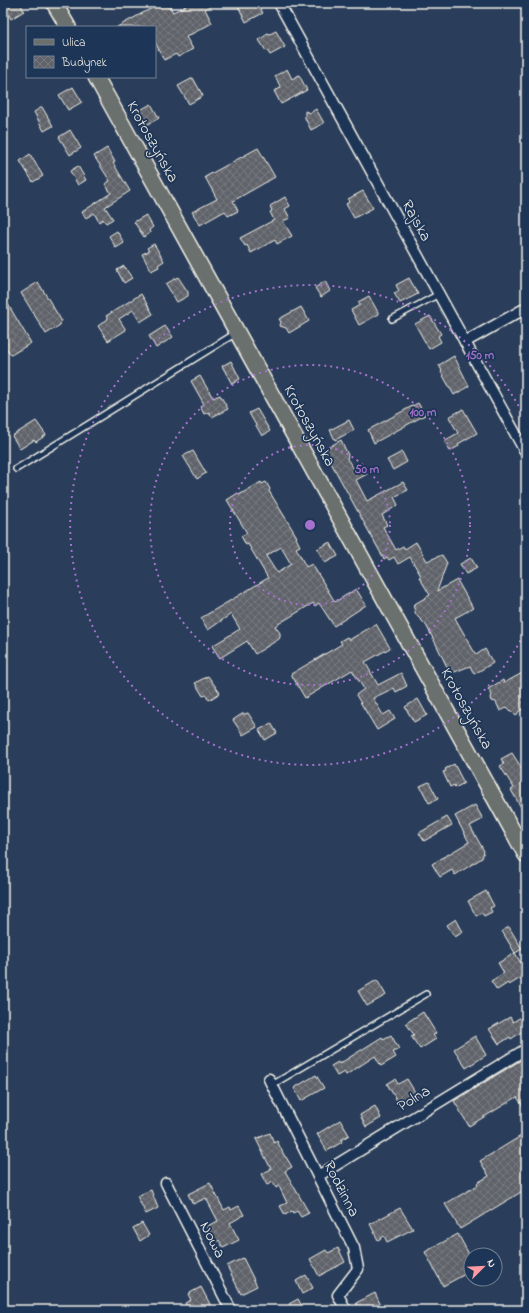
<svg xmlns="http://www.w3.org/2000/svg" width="529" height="1313" viewBox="0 0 529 1313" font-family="'Indie Flower',sans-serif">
<defs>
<pattern id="building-cross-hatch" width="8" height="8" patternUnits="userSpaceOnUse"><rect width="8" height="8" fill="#60636a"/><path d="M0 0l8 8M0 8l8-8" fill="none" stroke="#777a7f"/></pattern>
</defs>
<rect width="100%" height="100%" fill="#2a3e5b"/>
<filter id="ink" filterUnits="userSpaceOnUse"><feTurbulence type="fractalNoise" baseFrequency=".025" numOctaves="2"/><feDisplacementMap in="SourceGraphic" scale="8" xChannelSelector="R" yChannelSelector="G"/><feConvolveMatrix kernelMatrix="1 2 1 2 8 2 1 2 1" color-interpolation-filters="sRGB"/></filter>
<g filter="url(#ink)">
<g fill="url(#building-cross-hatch)" stroke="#f4f1e8" fill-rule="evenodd">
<path d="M3 3H20L24 11 11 19Z"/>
<path d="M161 3H168L173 12 192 3H216L205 9 212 23 186 37 193 49 178 57 176 54 164 60 155 42V27H117Z"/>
<path d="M242 3H257L263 13 246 22 238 6Z"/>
<path d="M276 31 285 47 270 55 267 50 266 51 259 40 265 36 267 33 270 34Z"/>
<path d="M287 69 292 79 299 75 307 90 281 104 274 91 281 88 275 76Z"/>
<path d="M193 78 203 96 189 104 178 86Z"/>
<path d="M73 87 82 102 68 110 59 95Z"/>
<path d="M151 104 159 118 145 126 137 112Z"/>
<path d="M42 107 53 126 44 131 34 112Z"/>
<path d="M316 109 324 123 311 130 305 118V111L310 113Z"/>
<path d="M70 130 81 148 70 155 59 137Z"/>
<path d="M107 148 115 162 113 163 130 191 105 207 113 219 106 223 103 219 99 222 94 213 86 218 82 212 111 193 105 184 110 181 94 156Z"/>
<path d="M258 148 275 177 233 201 238 211 228 216 225 211 200 225 192 212 217 199 205 177Z"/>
<path d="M30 154 43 176 33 182 20 161Z"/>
<path d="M78 166 86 180 78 185 70 171Z"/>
<path d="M363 191 373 208 354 218 346 204 349 202 348 199Z"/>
<path d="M285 197 290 206 285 209 290 218 283 221 292 236 277 244 275 240 251 253 247 245 245 246 240 238 274 220 270 212 272 211 270 206Z"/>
<path d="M146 215 153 227 149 230 150 233 144 237 134 222Z"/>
<path d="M117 231 124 243 116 248 109 236Z"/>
<path d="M154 244 164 261 158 265 159 267 151 271 142 254 149 251 147 248Z"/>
<path d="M124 266 132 278 124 283 117 270Z"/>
<path d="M178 277 188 292V296L177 302 166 284Z"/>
<path d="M409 278 418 294 400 303 394 293 399 291 396 285Z"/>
<path d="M325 281 330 291 321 297 315 288Z"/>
<path d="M38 282 61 320 60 325 46 334 21 293Z"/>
<path d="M141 294 153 314 140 322 133 310 119 319 126 330 108 341 98 326 108 319 106 316Z"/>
<path d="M3 296 31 343 11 355 3 343Z"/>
<path d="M369 296 379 314 359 325 351 310 360 305 358 302Z"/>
<path d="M301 307 309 321 289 333 286 328 280 326 281 322 279 319Z"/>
<path d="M430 316 441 334 438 336 441 342 429 349 415 324Z"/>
<path d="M165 326 173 337 156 348 149 336Z"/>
<path d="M454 356 469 386 454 395 441 372 442 371 439 365Z"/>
<path d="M231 361 240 379 232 384 222 366Z"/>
<path d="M200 376 213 398 220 395 228 409 212 417 209 412 204 414 200 406 204 404 191 381Z"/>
<path d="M418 403 425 415 374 443 368 430Z"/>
<path d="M257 409 270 431 262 436 249 413Z"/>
<path d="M463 409 477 433 458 444 459 446 450 451 444 441 458 433 449 417Z"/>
<path d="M349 420 354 430 335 440 330 430Z"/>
<path d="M36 421 46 435 36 442 34 440 20 449 12 436Z"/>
<path d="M341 440 348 455 347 459 354 469 362 465 367 474 356 480 367 501 403 482 408 490 394 497 398 505 382 515 387 525 383 527 396 550 403 546 405 549 416 542 427 561 442 555 447 563 437 591 457 580 473 608 455 618 476 655 485 649 493 663 474 674 470 666 452 673 448 669 437 646 426 625 416 615 413 605 430 595 419 577 421 576 410 557 398 564 394 557 389 560 387 557 384 559 324 450Z"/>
<path d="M193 451 206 473 197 479 183 456Z"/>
<path d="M402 452 407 462 393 470 387 460Z"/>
<path d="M261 482 262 484 266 482 270 489 269 491 297 537 296 538 300 546 296 548 306 567 312 564 335 602 356 589 366 605 334 626 319 603 315 606 313 603 275 626 280 633V637L279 639 255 654 247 641 220 658 212 646 240 629 231 614 208 630 201 618 268 578 248 544 246 545 241 536 247 533 227 500 238 493 239 495ZM281 547 291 564 277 573 266 556Z"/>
<path d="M330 542 338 556 325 563 317 549Z"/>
<path d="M471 558 477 568 466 574 460 564Z"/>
<path d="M376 624 390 648 365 662 378 685 401 673 407 686 396 692 394 688 373 698 383 715 390 711 395 719 377 730 356 695 364 689 352 670 305 698 291 674 342 644 340 641 347 637 349 640Z"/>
<path d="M526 671V700L523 702 525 708 519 711 516 716 507 707 500 711 496 702 492 701 491 698 492 695 488 689 503 680 504 683Z"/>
<path d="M208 676 220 693 209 700 206 695 203 696 195 683Z"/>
<path d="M418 699 427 715 414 722 405 707Z"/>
<path d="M248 713 257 727 243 735 233 720 242 714H245Z"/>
<path d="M271 723 277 733 265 740 259 730Z"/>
<path d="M512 753 526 775V816L511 790 514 788 500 766 504 764 501 759Z"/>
<path d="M454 764 464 783 455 788 454 785 450 787 443 772 446 771 445 769Z"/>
<path d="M429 782 438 799 429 803 420 786Z"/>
<path d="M475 805 483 819 470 826 484 851 482 858 455 875 452 870 440 877 432 864 469 842 455 816Z"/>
<path d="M447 817 452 825 424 841 419 833Z"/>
<path d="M486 891 494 906 490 908 492 912 484 916 482 913 476 916 468 901Z"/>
<path d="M456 919 463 932 455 937 447 925Z"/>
<path d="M509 927 522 949 515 953 502 931Z"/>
<path d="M515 953 526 972V975L509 985 508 983 497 990 491 981 504 973 498 963Z"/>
<path d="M377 980 386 995 367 1006 358 991Z"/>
<path d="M423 1012 436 1033 433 1035 436 1039 420 1049 411 1036 414 1035 406 1023Z"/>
<path d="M526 1014V1029L511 1039 510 1037 499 1044 489 1029 510 1017 513 1022Z"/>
<path d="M391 1035 399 1049 393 1052 396 1057 381 1066 375 1056 346 1075 344 1072 337 1076 331 1066 338 1062 339 1064 382 1037 383 1039Z"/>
<path d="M475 1036 486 1055 466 1068 454 1049Z"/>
<path d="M526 1057V1111L517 1097 469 1126 454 1101Z"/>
<path d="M316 1075 324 1088 301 1101 294 1088Z"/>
<path d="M395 1079 398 1084 407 1079 418 1097 407 1104 405 1101 399 1104 387 1084Z"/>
<path d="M375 1106 381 1118 366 1127 360 1115Z"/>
<path d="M340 1120 349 1135 341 1140 342 1142 327 1151 317 1134Z"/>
<path d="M270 1133 274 1143 277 1141 285 1157H286L292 1167 285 1171 309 1213 301 1217 297 1211 293 1213 292 1211 285 1215 280 1206 287 1203 279 1186 276 1188 273 1182 267 1185 261 1174 271 1169 256 1139Z"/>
<path d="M521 1136 526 1143V1189L460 1229 445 1204 478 1185 477 1183 489 1176 480 1161Z"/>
<path d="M210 1183 224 1210 230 1207 231 1210 239 1206 244 1215 230 1223 239 1240 223 1248 219 1240 216 1242 207 1226 218 1221 206 1198 193 1204 188 1194Z"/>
<path d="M151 1190 158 1208 146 1214 137 1196Z"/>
<path d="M400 1208 413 1229 387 1242 384 1236 378 1240 370 1224Z"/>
<path d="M142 1223 149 1235 140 1241 133 1228Z"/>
<path d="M458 1234 471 1258V1271L443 1286 425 1252Z"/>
<path d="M338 1248 345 1262 319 1276 310 1259 326 1250 328 1253Z"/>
<path d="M243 1258 257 1286 241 1294 227 1266Z"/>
<path d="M306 1275 313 1288 302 1294 296 1281Z"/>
<path d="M201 1287 213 1310H189L185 1303 191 1300 188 1294Z"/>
<path d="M375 1293 383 1310H360L356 1303Z"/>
<path d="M298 1299 304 1310H292L289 1304Z"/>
</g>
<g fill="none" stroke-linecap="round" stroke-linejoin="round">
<g stroke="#f4f1e8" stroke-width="8">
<g id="lane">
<path d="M392 319 439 294"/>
<path d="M16 469 236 333"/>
<path d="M272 1085 426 994"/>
</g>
</g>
<g stroke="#f4f1e8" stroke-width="13">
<g id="street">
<path d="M279 3 526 453"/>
<path d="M465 342 526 308"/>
<path d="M269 1079 354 1248 358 1269 338 1295 346 1310"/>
<path d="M318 1176 526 1049"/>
<path d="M166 1183 231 1310"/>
</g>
</g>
<g stroke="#f4f1e8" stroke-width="18">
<g id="primary">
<path d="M54 3 68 27"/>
<path d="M96 77 526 855"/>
</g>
</g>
<use href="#lane" stroke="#1d3557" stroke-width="5"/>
<use href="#street" stroke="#1d3557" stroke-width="10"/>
<use href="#primary" stroke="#6b706d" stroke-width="15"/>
</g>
</g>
<g fill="none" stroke="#a571cd" stroke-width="2" stroke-dasharray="2 4">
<circle cx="310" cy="525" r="80"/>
<circle cx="310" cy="525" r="160"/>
<path d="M526 630A240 240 0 1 1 526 420"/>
</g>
<g text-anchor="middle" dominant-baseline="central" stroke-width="3.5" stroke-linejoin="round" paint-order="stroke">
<g font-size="16" fill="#f4f1e8" stroke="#1d3557">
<text transform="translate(152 142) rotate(61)">Krotoszyńska</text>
<text transform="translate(416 221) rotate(61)">Rajska</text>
<text transform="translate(309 426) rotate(61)">Krotoszyńska</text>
<text transform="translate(466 709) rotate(61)">Krotoszyńska</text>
<text transform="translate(414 1099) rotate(-31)">Polna</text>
<text transform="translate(341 1189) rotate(63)">Rodzinna</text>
<text transform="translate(212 1240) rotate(63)">Nowa</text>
</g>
</g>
<circle cx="310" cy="525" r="6" fill="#a571cd" stroke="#1d3557" stroke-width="2"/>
<g font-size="12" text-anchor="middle" font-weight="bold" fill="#a571cd" stroke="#1d3557" stroke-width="3.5" stroke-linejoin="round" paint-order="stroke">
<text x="480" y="359">150 m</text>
<text x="423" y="416">100 m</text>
<text x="367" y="473">50 m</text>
</g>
<rect width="529" height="1313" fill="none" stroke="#1d3557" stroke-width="16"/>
<rect x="8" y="8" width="513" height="1297" fill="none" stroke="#f4f1e8" stroke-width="1.5" filter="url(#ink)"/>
<rect x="26" y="26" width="130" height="52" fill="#1d3557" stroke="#738091"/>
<rect x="34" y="39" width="20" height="6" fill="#6b706d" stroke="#738091"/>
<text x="62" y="46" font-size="12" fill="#f4f1e8">Ulica</text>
<rect x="34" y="56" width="20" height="12" fill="url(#building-cross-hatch)" stroke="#738091"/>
<text x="62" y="66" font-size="12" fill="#f4f1e8">Budynek</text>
<g transform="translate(483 1267) rotate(66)"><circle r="19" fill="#1d3557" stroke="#738091"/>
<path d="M0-3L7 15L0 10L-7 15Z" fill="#ff9aa2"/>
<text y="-6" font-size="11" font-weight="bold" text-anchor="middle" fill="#f4f1e8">N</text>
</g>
</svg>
